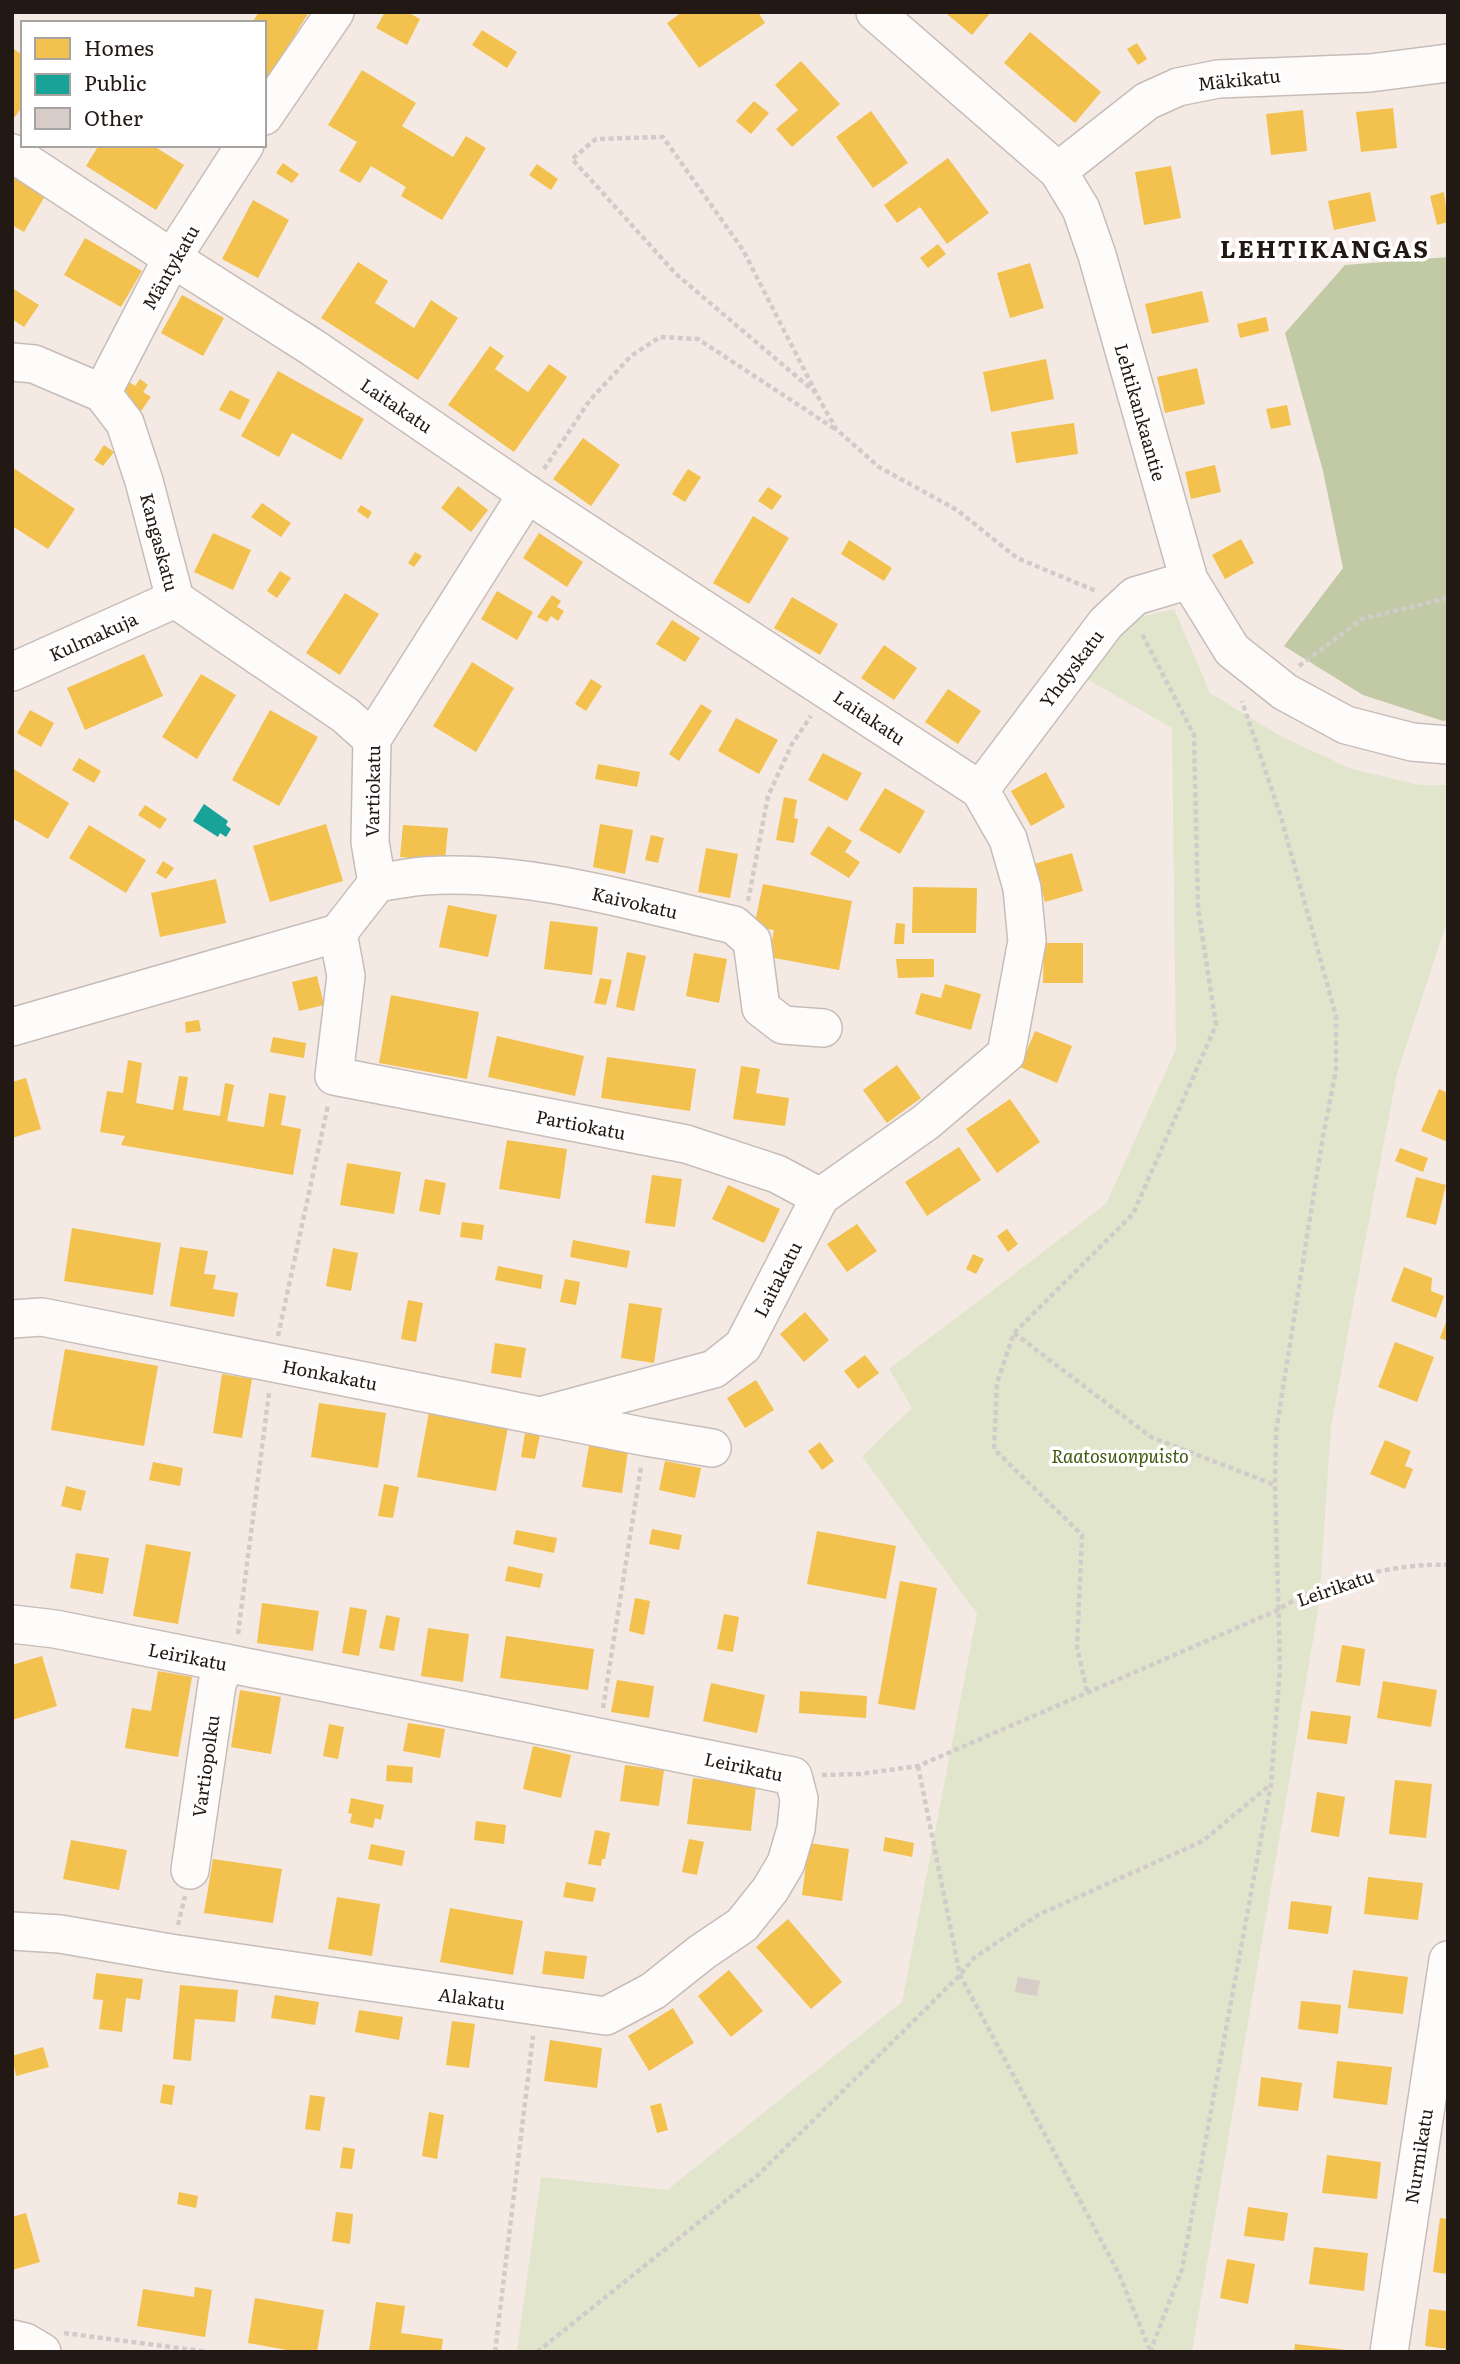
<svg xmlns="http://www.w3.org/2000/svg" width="1460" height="2364" viewBox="0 0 1460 2364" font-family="Literata,serif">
<rect width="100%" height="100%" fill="#f5e9e4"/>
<path fill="#e1e5cc" d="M1174 609 1210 693 1280 736 1352 769 1420 785H1448V918L1397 1074 1356 1289 1331 1427 1319 1605 1192 2352H517L541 2177 667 2190 902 2002 977 1614 862 1456 912 1408 889 1369 1106 1204 1176 1049 1172 728 1085 678 1131 619Z"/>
<path fill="#c1caa4" d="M1448 257V720L1443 721 1363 695 1284 646 1343 568 1323 471 1285 333 1345 265Z"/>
<g fill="#f2c14e">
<path d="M259 12H309L264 85V23H252Z"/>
<path d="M385 12H407L420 19 407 45 376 28Z"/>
<path d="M682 12H758L765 23 699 68 667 23Z"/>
<path d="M948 12H991L972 35 947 14Z"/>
<path d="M482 30 517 52 507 68 472 45Z"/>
<path d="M1030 32 1101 92 1075 123 1004 63Z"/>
<path d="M1137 43 1147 59 1138 65 1127 49Z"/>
<path d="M12 48 23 55V105L15 117 12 115Z"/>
<path d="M801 61 840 104 792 147 776 129 798 110 775 85Z"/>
<path d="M362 70 416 103 402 126 453 157 466 136 486 148 442 220 401 196 406 187 371 166 360 183 339 171 357 142 328 125Z"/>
<path d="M754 101 769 113 751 134 736 121Z"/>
<path d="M1393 108 1397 148 1361 152 1356 112Z"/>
<path d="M1303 110 1307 151 1271 155 1266 114Z"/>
<path d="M871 111 908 163 873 188 836 137Z"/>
<path d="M99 145H152L184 165 156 210 86 166Z"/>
<path d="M948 158 989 213 947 244 920 207 897 223 884 205Z"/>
<path d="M283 163 299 174 292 183 276 173Z"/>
<path d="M537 164 558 179 551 190 529 175Z"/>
<path d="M1171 166 1181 218 1144 225 1135 172Z"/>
<path d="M12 177 45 196 24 232 12 225Z"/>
<path d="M1370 192 1376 221 1334 230 1328 201Z"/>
<path d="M1444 192 1448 222 1437 225 1430 196Z"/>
<path d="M253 200 289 220 258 278 222 259Z"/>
<path d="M85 238 142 271 121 307 64 275Z"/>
<path d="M938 244 946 254 928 268 920 258Z"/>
<path d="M358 262 388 281 375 303 414 328 431 300 458 318 418 380 321 318Z"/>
<path d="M1030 263 1044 308 1010 318 997 273Z"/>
<path d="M12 288 39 305 24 327 12 319Z"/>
<path d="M1202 291 1209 322 1152 334 1145 304Z"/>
<path d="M182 295 224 318 203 356 161 333Z"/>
<path d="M1266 317 1269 331 1240 338 1237 324Z"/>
<path d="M490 346 504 356 495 369 528 392 549 364 567 377 514 452 448 405Z"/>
<path d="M1046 359 1054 399 991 412 983 372Z"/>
<path d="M1197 368 1205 404 1165 413 1157 377Z"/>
<path d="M278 371 364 419 341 460 292 433 279 457 241 436Z"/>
<path d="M140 379 148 385 143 392 151 397 141 411 118 396 128 381 135 386Z"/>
<path d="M230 390 250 400 240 420 219 410Z"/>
<path d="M1287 405 1291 425 1271 429 1266 409Z"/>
<path d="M1074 423 1078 454 1016 463 1011 432Z"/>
<path d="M583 438 620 465 591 506 553 479Z"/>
<path d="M104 445 114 452 103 466 94 460Z"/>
<path d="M1215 465 1221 492 1191 499 1185 472Z"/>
<path d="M12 467 75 509 48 549 12 526Z"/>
<path d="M688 469 701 477 685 502 672 494Z"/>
<path d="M458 486 488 510 471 532 441 508Z"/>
<path d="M768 487 782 496 772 510 758 501Z"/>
<path d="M262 503 291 523 281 537 251 517Z"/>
<path d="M361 505 372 512 368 519 357 511Z"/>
<path d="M753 516 789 538 749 604 713 583Z"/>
<path d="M213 533 251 550 233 590 194 572Z"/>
<path d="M539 533 583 562 567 587 523 558Z"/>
<path d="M1241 539 1254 563 1225 579 1212 555Z"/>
<path d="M849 540 892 568 884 581 841 554Z"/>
<path d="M415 552 422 556 414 567 408 563Z"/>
<path d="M280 571 291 578 277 598 267 591Z"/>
<path d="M497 591 533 612 517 640 481 619Z"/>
<path d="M345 593 379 614 340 675 306 653Z"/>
<path d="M552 595 561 601 557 607 564 611 558 621 551 616 547 622 537 617Z"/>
<path d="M792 597 838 624 820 655 774 628Z"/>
<path d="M672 620 700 638 685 662 656 644Z"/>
<path d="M884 645 917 668 894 700 861 678Z"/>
<path d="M144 654 163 696 85 730 67 688Z"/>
<path d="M472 662 514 688 476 752 433 726Z"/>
<path d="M201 674 236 695 197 759 162 737Z"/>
<path d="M591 679 602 686 586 711 575 704Z"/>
<path d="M948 689 981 711 958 744 925 722Z"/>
<path d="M701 704 712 711 679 761 669 754Z"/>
<path d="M30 710 54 723 41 747 17 733Z"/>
<path d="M270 710 318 737 279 806 232 780Z"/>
<path d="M736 718 778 740 759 774 718 751Z"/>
<path d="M823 753 862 773 847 801 808 780Z"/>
<path d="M79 758 101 771 94 783 72 770Z"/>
<path d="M598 764 640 772 637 787 595 779Z"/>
<path d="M12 768 69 803 48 839 12 818Z"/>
<path d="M1046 772 1065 807 1031 826 1011 791Z"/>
<path d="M885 788 925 811 900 854 859 830Z"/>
<path d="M784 797 797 800 794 818 798 819 794 843 776 840Z"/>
<path d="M145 805 167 819 160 829 138 815Z"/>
<path d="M326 824 343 881 270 902 253 846Z"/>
<path d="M600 824 633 830 625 874 593 867Z"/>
<path d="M89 825 146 860 126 893 69 858Z"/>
<path d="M403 825 448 828 445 861 400 857Z"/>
<path d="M828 826 852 841 845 852 860 862 849 878 810 854Z"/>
<path d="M651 835 664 838 658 863 645 860Z"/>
<path d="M706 848 738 854 730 898 698 892Z"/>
<path d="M1072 853 1083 891 1045 902 1034 864Z"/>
<path d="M163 861 174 868 166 879 156 873Z"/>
<path d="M216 879 226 923 160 937 151 893Z"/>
<path d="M763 884 852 901 839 970 769 957 774 930 754 927Z"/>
<path d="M913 887 977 888 976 933H912Z"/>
<path d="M448 905 497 915 488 957 439 947Z"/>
<path d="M550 921 598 927 592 975 544 969Z"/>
<path d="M896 923 905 924 904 944H894Z"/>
<path d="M1044 943H1083V983H1043Z"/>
<path d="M627 952 646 956 634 1011 616 1007Z"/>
<path d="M694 953 727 959 719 1003 686 996Z"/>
<path d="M896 959H934V977L898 978Z"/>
<path d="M317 976 324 1005 299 1011 292 982Z"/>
<path d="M600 978 612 980 606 1005 594 1003Z"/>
<path d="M945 984 981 994 971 1030 915 1014 921 993 941 998Z"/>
<path d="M391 995 479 1012 467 1079 379 1063Z"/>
<path d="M199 1020 201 1031 186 1033 185 1022Z"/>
<path d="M1035 1031 1072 1046 1057 1083 1020 1067Z"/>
<path d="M497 1036 584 1056 575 1096 488 1077Z"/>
<path d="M273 1037 306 1043 304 1058 270 1052Z"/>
<path d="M607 1057 696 1069 690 1111 601 1098Z"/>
<path d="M128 1060 142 1063 136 1103 173 1110 179 1076 188 1077 183 1110 220 1116 225 1083 234 1085 227 1121 264 1127 269 1093 286 1096 281 1125 301 1129 293 1175 121 1145 125 1136 100 1132 107 1091 123 1093Z"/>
<path d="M897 1065 921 1098 887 1123 863 1090Z"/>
<path d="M741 1066 760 1069 756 1093 789 1098 785 1126 733 1119Z"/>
<path d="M26 1078 41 1129 12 1138V1082Z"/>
<path d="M1439 1089 1448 1093V1142L1421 1131Z"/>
<path d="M1010 1099 1040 1142 997 1173 966 1129Z"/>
<path d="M507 1140 567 1149 560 1199 499 1189Z"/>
<path d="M959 1147 981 1180 927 1216 905 1182Z"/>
<path d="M1400 1148 1428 1158 1423 1172 1395 1161Z"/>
<path d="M347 1163 401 1172 394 1214 340 1205Z"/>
<path d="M652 1175 682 1179 675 1227 645 1223Z"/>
<path d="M1416 1177 1446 1185 1436 1225 1406 1217Z"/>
<path d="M425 1179 446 1183 440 1215 419 1211Z"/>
<path d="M728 1185 780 1209 764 1243 712 1219Z"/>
<path d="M462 1222 484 1225 482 1240 460 1237Z"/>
<path d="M857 1224 877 1251 847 1272 827 1244Z"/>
<path d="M72 1228 161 1243 153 1295 64 1281Z"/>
<path d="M1007 1229 1018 1244 1008 1252 997 1236Z"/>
<path d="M573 1240 630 1251 627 1268 570 1257Z"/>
<path d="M180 1247 208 1251 204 1274 216 1275 213 1289 238 1293 234 1317 170 1306Z"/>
<path d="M333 1248 358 1253 351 1291 326 1286Z"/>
<path d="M973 1254 984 1259 976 1274 966 1269Z"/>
<path d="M498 1266 543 1275 541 1289 495 1280Z"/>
<path d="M1404 1267 1432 1278 1431 1291 1444 1296 1436 1318 1391 1301Z"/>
<path d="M565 1279 580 1282 576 1305 560 1302Z"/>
<path d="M408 1300 423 1303 416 1342 401 1339Z"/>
<path d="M629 1303 662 1308 654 1363 621 1358Z"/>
<path d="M805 1312 829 1340 804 1362 780 1334Z"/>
<path d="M1446 1322H1448V1341L1440 1338Z"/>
<path d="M1395 1342 1434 1357 1417 1402 1378 1387Z"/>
<path d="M495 1343 526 1348 521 1378 491 1373Z"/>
<path d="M65 1349 158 1366 144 1446 51 1430Z"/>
<path d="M865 1355 879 1373 858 1389 844 1371Z"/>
<path d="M222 1374 252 1379 242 1438 213 1433Z"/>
<path d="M756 1380 774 1410 745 1428 727 1398Z"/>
<path d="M319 1403 386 1413 378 1468 311 1457Z"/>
<path d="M429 1412 508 1427 496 1491 417 1477Z"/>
<path d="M525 1433 540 1435 535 1459 521 1457Z"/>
<path d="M1385 1440 1411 1451 1405 1466 1413 1469 1405 1489 1370 1474Z"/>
<path d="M820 1442 834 1461 822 1470 808 1451Z"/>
<path d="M589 1445 628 1451 622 1493 582 1487Z"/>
<path d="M665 1461 701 1468 695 1498 659 1490Z"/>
<path d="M153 1462 183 1468 180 1486 149 1480Z"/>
<path d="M384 1484 399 1487 393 1518 378 1516Z"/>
<path d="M66 1486 86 1491 81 1511 61 1506Z"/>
<path d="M652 1529 682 1535 679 1550 649 1544Z"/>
<path d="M516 1530 557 1538 554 1553 513 1544Z"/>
<path d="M817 1531 896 1546 886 1599 807 1584Z"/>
<path d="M146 1544 191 1552 178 1624 133 1616Z"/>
<path d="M76 1553 109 1558 103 1594 70 1588Z"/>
<path d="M508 1566 543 1574 540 1588 505 1581Z"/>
<path d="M900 1581 937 1588 915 1710 878 1704Z"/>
<path d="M635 1598 650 1601 644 1635 629 1631Z"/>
<path d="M262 1603 319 1611 313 1651 257 1643Z"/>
<path d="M350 1607 367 1610 359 1656 342 1653Z"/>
<path d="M724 1614 739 1617 733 1652 717 1649Z"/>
<path d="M386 1615 400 1618 394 1651 379 1648Z"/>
<path d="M428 1628 469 1634 463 1682 421 1676Z"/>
<path d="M506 1636 594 1649 588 1690 500 1678Z"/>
<path d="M1342 1645 1365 1649 1360 1686 1336 1682Z"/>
<path d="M42 1656 57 1706 12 1720V1665Z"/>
<path d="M158 1671 192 1677 178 1757 125 1748 132 1708 151 1711Z"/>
<path d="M617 1680 654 1686 649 1718 611 1712Z"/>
<path d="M1383 1681 1437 1690 1431 1727 1377 1718Z"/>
<path d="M711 1683 765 1695 757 1733 703 1721Z"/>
<path d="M240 1690 281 1697 271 1754 231 1747Z"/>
<path d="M800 1691 867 1696 866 1718 799 1713Z"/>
<path d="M1311 1711 1351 1716 1347 1744 1307 1739Z"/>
<path d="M408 1723 445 1729 440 1758 403 1751Z"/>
<path d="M329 1724 344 1727 338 1759 323 1756Z"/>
<path d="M533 1746 571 1755 561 1798 523 1789Z"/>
<path d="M387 1765 413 1767 412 1783 386 1781Z"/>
<path d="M625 1765 664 1770 659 1806 620 1801Z"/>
<path d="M693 1778 756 1785 751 1831 687 1824Z"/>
<path d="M1395 1780 1432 1784 1426 1838 1389 1834Z"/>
<path d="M1317 1792 1345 1797 1339 1837 1311 1832Z"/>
<path d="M351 1798 384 1805 381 1820 375 1818 373 1828 350 1823 352 1814 348 1813Z"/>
<path d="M476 1821 506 1825 504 1844 474 1840Z"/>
<path d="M595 1830 610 1833 605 1859H602L601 1866 588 1864Z"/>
<path d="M885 1837 914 1843 912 1857 883 1851Z"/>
<path d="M689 1839 704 1842 697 1875 682 1872Z"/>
<path d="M71 1840 127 1850 119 1890 63 1879Z"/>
<path d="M809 1843 849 1849 842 1901 802 1895Z"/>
<path d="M371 1844 405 1851 402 1866 368 1859Z"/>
<path d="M213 1859 282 1869 273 1923 204 1913Z"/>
<path d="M1368 1877 1423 1883 1418 1920 1364 1914Z"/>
<path d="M566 1882 596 1888 593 1902 563 1897Z"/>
<path d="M337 1897 380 1904 372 1956 328 1949Z"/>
<path d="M1291 1901 1332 1906 1328 1934 1288 1929Z"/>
<path d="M450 1908 523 1921 513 1975 440 1962Z"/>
<path d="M788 1919 842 1982 811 2009 756 1947Z"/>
<path d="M545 1951 587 1956 584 1979 542 1974Z"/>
<path d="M729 1970 763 2011 731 2037 698 1996Z"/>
<path d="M1353 1970 1408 1977 1403 2014 1348 2008Z"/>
<path d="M96 1973 143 1979 140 2000 126 1998 122 2032 99 2029 103 2000 93 1999Z"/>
<path d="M180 1985 238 1990 235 2022 195 2019 191 2061 173 2059Z"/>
<path d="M275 1995 319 2002 315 2025 271 2018Z"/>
<path d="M1301 2001 1341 2005 1338 2034 1298 2029Z"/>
<path d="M673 2008 694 2043 649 2071 628 2036Z"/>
<path d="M359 2010 403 2017 399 2040 355 2032Z"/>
<path d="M452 2021 475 2024 469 2068 446 2065Z"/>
<path d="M550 2040 602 2048 597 2088 544 2081Z"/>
<path d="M43 2047 49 2067 16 2076 12 2056Z"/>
<path d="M1337 2061 1392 2067 1387 2105 1333 2098Z"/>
<path d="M1261 2077 1302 2083 1298 2111 1258 2106Z"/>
<path d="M163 2084 175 2086 172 2105 160 2103Z"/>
<path d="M310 2095 325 2097 320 2131 305 2129Z"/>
<path d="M661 2103 668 2130 657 2133 650 2106Z"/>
<path d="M429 2112 444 2115 437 2159 422 2156Z"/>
<path d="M343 2147 355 2149 352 2169 340 2168Z"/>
<path d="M1327 2155 1381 2162 1377 2199 1322 2193Z"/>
<path d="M179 2192 198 2196 196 2208 177 2204Z"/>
<path d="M1248 2207 1288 2213 1284 2241 1244 2236Z"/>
<path d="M336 2212 353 2214 350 2244 332 2241Z"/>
<path d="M26 2213 40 2262 12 2270V2217Z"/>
<path d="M1440 2218 1448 2219V2274L1433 2272Z"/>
<path d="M1314 2247 1368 2253 1364 2291 1309 2284Z"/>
<path d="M1227 2259 1255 2264 1248 2304 1220 2298Z"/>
<path d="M195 2287 212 2290 205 2337 137 2326 143 2289 194 2297Z"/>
<path d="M255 2298 324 2310 317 2352H298L248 2343Z"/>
<path d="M376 2302 405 2306 401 2333 443 2339 441 2352H369Z"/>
<path d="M1429 2309 1448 2311V2349L1425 2346Z"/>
<path d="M1295 2344 1347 2350 1346 2352H1294Z"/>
</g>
<path fill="#17a398" d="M204 804 228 821 226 825 231 829 226 837 220 833 218 837 193 821Z"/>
<path fill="#d7ccc8" d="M1018 1977 1040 1981 1037 1996 1015 1992Z"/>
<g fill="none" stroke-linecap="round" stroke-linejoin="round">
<g stroke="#c7bcb8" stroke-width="40">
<g id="minor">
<path d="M875 12 1058 171 1081 209 1097 255 1189 580 1232 650 1285 692 1346 725 1412 742 1448 745"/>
<path d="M264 116 335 12"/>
<path d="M12 153 172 258 312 347 527 494 980 790 1008 839 1022 888 1027 941 1006 1054 926 1122 820 1197 743 1346 714 1369 540 1416"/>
<path d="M1058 171 1147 101 1178 87 1218 79 1370 73 1448 63"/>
<path d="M12 362 34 364 102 393 125 423 144 481 175 599 345 715 372 739"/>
<path d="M102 393 172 258 245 145"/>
<path d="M527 494 372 739 370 842 377 883 338 933 346 976 334 1076 686 1144 777 1174 820 1197"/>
<path d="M12 672 175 599"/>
<path d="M980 790 1106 623 1135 596 1189 580"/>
<path d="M377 883C392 881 408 877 424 876 527 869 635 902 734 925L752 941 761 1008 783 1025 823 1028"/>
<path d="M12 1027 338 933"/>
<path d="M12 1319 42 1317 646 1437 712 1448"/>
<path d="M12 1624 55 1629 793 1776 799 1799 796 1829 786 1863 770 1890 742 1925 702 1952 653 1991 606 2016 170 1953 60 1934 12 1931"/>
<path d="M190 1870 217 1684 226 1663"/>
<path d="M12 2339 25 2342 42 2352"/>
<path d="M1389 2352 1448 1960"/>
</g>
</g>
<g stroke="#d1ccca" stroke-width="4.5" stroke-dasharray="5 3.5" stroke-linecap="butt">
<path d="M816 393 743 250 663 137 596 139 572 159 676 274 816 393 836 429 879 467 957 510 1017 558 1096 591"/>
<path d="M544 469 590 400 631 356 660 337 698 339 835 429"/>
<path d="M1299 666 1362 619 1448 598"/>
<path d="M748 901 768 796 792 744 811 716"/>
<path d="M1014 1333 1151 1437 1275 1485"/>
<path d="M278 1336 328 1105"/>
<path d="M238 1634 269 1393"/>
<path d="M1087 1691 1077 1647 1082 1535 994 1449 997 1383 1014 1333 1133 1214 1216 1025 1198 908 1194 735 1141 632"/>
<path d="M603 1708 641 1467"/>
<path d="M918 1766 960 1975 1119 2274 1149 2348"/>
<path d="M822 1775 860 1774 918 1766 1278 1610C1318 1582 1399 1562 1448 1565"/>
<path d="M178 1925 185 1896"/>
<path d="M64 2333 209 2352"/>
<path d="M495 2352 533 2036"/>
<path d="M537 2352 758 2175 960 1975 974 1958 1038 1915 1203 1841 1271 1784"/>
<path d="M1150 2352 1182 2269 1271 1784 1280 1668 1275 1485 1276 1432 1322 1142 1336 1070V1016L1281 817 1242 701"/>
</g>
<use href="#minor" stroke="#fefcfb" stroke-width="37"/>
</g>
<g text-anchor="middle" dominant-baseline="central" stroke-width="7" stroke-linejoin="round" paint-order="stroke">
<g font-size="18" fill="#231914" stroke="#fff">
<text transform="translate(1239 79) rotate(-6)">Mäkikatu</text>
<text transform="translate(170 267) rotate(-60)">Mäntykatu</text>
<text transform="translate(397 405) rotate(34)">Laitakatu</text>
<text transform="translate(1141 412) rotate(74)">Lehtikankaantie</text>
<text transform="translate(160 542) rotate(75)">Kangaskatu</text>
<text transform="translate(93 636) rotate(-24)">Kulmakuja</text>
<text transform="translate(1071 668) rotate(-53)">Yhdyskatu</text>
<text transform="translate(870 717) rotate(34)">Laitakatu</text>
<text transform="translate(372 791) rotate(-89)">Vartiokatu</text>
<text transform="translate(635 902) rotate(13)">Kaivokatu</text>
<text transform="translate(581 1124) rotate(11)">Partiokatu</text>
<text transform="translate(777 1279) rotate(-63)">Laitakatu</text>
<text transform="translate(330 1374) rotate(11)">Honkakatu</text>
<text transform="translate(1335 1587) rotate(-19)">Leirikatu</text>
<text transform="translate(188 1656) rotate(11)">Leirikatu</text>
<text transform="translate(205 1766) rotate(-82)">Vartiopolku</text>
<text transform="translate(744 1766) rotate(12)">Leirikatu</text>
<text transform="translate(472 1998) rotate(8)">Alakatu</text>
<text transform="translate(1418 2156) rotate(-81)">Nurmikatu</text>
</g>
<g font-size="18" font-style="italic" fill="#40570f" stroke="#fff">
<text x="1120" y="1455">Raatosuonpuisto</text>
</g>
<g font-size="24" font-weight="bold" letter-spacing="2" fill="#231914" stroke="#fff">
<text x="1325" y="247">LEHTIKANGAS</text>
</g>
</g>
<rect width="1460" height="2364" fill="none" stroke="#231914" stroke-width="28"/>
<rect x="21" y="21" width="245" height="126" fill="#ffffff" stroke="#a7a3a1" stroke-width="2"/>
<rect x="35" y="38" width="35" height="21" fill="#f2c14e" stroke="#a7a3a1" stroke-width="2"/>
<text x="84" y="56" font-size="21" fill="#231914">Homes</text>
<rect x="35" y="74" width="35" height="21" fill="#17a398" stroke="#a7a3a1" stroke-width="2"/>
<text x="84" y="91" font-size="21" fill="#231914">Public</text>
<rect x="35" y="108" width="35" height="21" fill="#d7ccc8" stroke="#a7a3a1" stroke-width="2"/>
<text x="84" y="126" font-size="21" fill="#231914">Other</text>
</svg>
